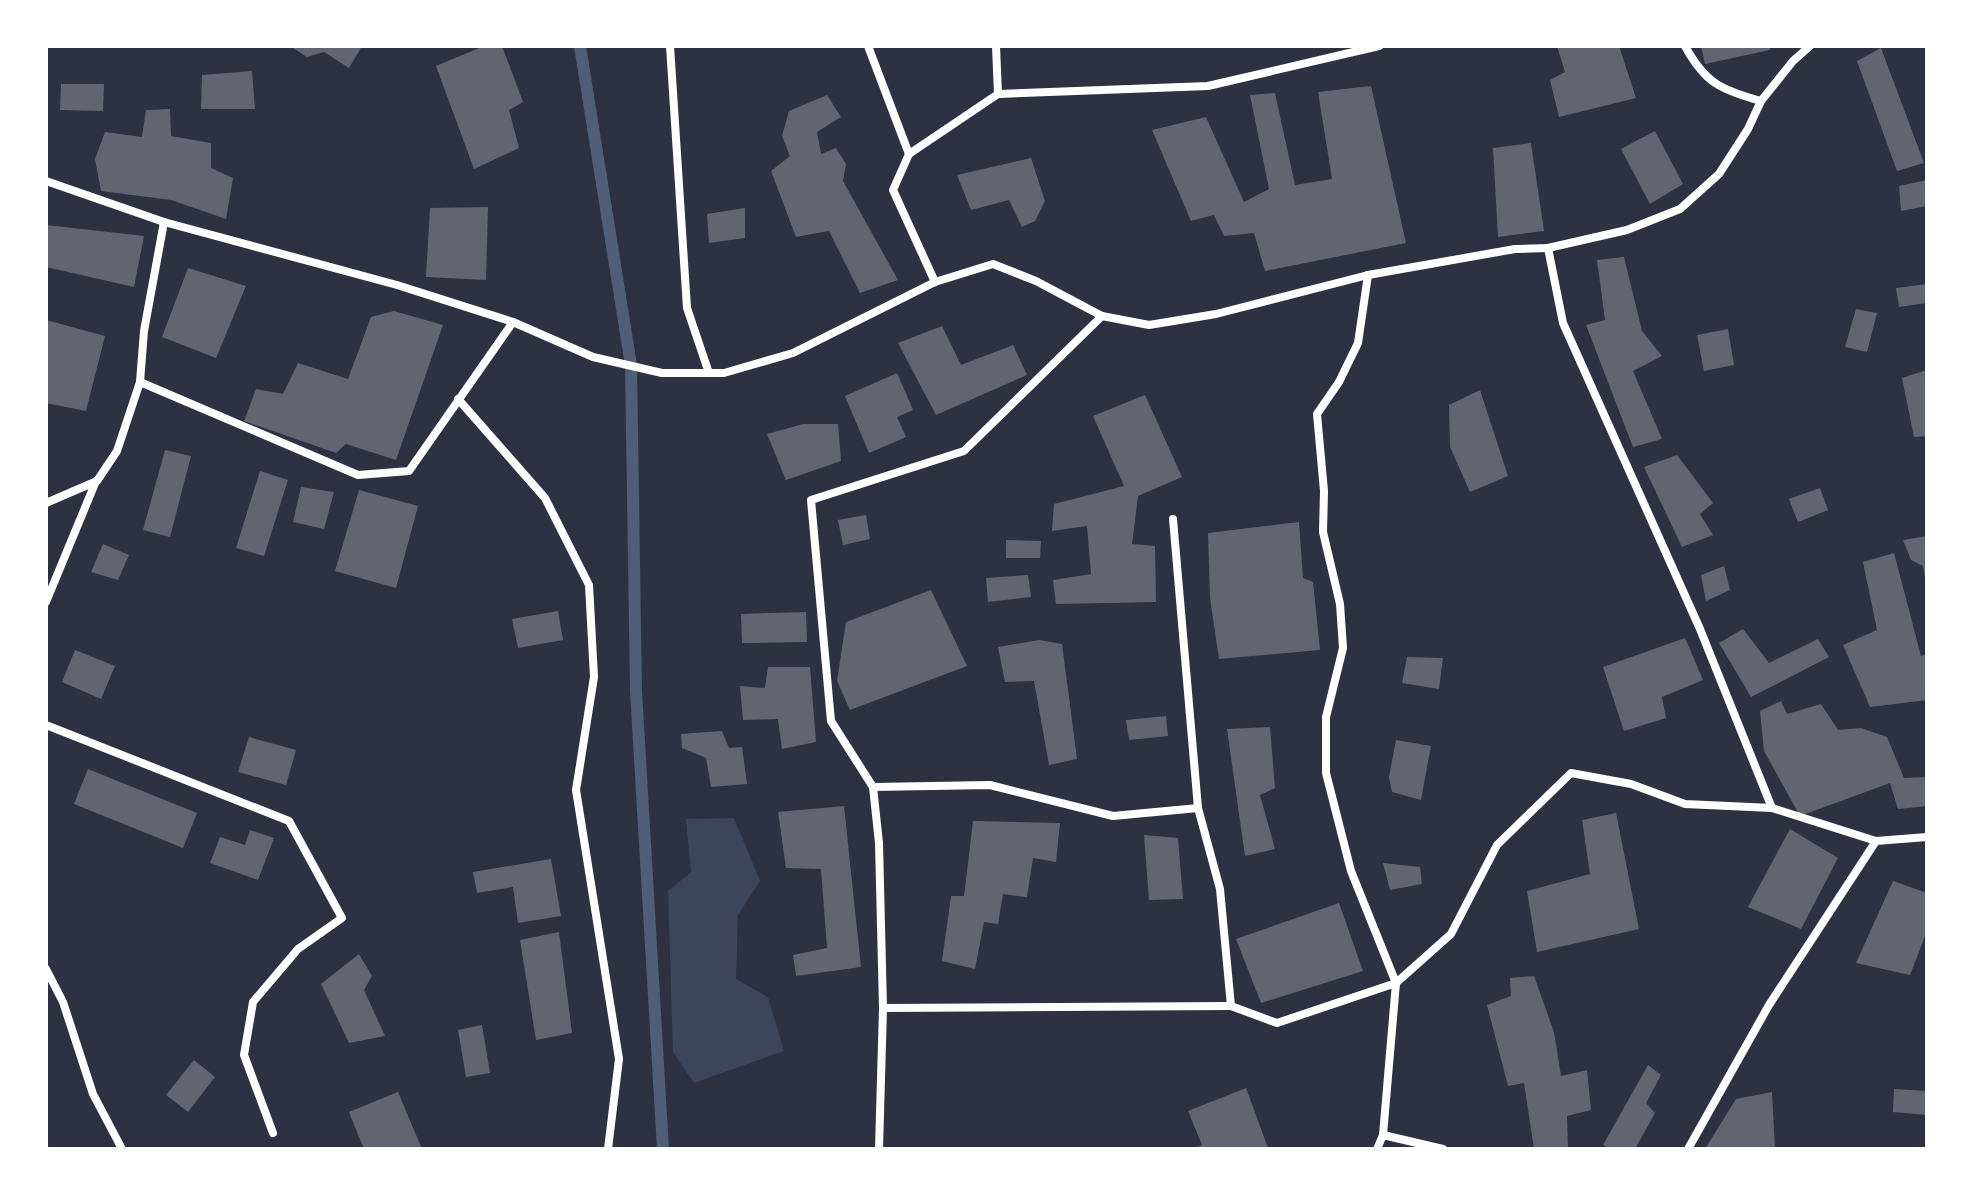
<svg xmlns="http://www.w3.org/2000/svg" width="1973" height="1195" viewBox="0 0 1973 1195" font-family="'IBM Plex Sans',sans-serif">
<rect width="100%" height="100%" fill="#2d3142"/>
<path fill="#3c4559" d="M734 818 760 881 738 915 736 979 768 997 784 1051 694 1083 673 1052 668 891 691 872 686 819Z"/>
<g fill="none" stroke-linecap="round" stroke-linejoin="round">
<path stroke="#4f5d75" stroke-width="12" d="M580 46 631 365 636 691 663 1149"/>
</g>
<g fill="#626471">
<path d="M290 46H362L349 68 324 52 307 57Z"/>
<path d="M484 46H502L523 102 509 110 519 148 474 169 436 66Z"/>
<path d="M1557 46H1619L1636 98 1559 117 1550 80 1565 72Z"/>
<path d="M1701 46H1770V50L1705 64Z"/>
<path d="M1881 48 1924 163 1897 171 1857 61Z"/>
<path d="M252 71 255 109H201L202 75Z"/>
<path d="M61 84H104L103 111 60 110Z"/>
<path d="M1371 86 1406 243 1265 271 1254 233 1224 236 1214 215 1191 221 1152 130 1206 117 1244 202 1269 189 1250 95 1275 93 1295 185 1332 179 1318 92Z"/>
<path d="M827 95 841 117 817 132 821 154 836 148 846 164 843 181 898 280 860 293 829 231 796 237 771 171 790 156 782 136 789 111Z"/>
<path d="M170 109 171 136 211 143V168L233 178 226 219 171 200 101 191 95 159 105 132 142 137 146 110Z"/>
<path d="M1655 131 1683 184 1650 204 1621 149Z"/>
<path d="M1531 143 1544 231 1498 237 1493 148Z"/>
<path d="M1031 158 1045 201 1035 221 1022 227 1009 200 971 210 957 175Z"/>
<path d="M1927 180V206L1901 211 1899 186Z"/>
<path d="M488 207 486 280 426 277 430 208Z"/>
<path d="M745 208V238L709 243 707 214Z"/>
<path d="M46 225 144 236 134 287 46 267Z"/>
<path d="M1624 257 1642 331 1662 356 1633 371 1662 439 1633 447 1586 325 1605 320 1597 260Z"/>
<path d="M188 268 246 286 216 358 162 337Z"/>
<path d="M1927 284V303L1899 307 1896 288Z"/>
<path d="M1856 309 1877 313 1867 352 1845 347Z"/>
<path d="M394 311 443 325 396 460 346 444 336 453 244 421 256 389 283 394 298 363 348 379 371 317Z"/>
<path d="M46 320 105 336 86 411 46 403Z"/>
<path d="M942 326 961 365 1013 345 1027 375 936 415 898 343Z"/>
<path d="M1728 329 1734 365 1704 371 1697 335Z"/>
<path d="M1927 370V436L1914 437 1902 378Z"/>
<path d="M897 373 913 410 897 417 906 437 869 453 845 396Z"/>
<path d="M1480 390 1508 476 1470 492 1450 447 1449 405Z"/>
<path d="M1145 395 1182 477 1138 496 1132 544 1155 546 1156 602 1056 604 1053 580 1091 574 1087 526 1052 531 1054 504 1124 486 1093 416Z"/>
<path d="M803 424H838L841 461 786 480 767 434Z"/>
<path d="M165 450 191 456 170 537 143 530Z"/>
<path d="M1677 455 1713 503 1700 514 1713 535 1682 547 1644 467Z"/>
<path d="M260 471 288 480 264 556 236 548Z"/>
<path d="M301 487 334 492 324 529 293 522Z"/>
<path d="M1820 488 1828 510 1798 522 1789 499Z"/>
<path d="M359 490 418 506 396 588 335 571Z"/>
<path d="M866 515 870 539 843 545 838 520Z"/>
<path d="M1299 522 1303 578 1313 582 1320 650 1219 659 1210 598 1208 533Z"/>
<path d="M1927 536V578H1925L1923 566 1911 560 1903 540Z"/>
<path d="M1006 540 1041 541 1040 558H1006Z"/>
<path d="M103 544 129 555 118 580 91 572Z"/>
<path d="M1894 553 1921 656 1927 654V700L1870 707 1843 645 1877 630 1863 562Z"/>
<path d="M1724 566 1730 590 1706 601 1701 575Z"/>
<path d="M1028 575 1031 597 988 602 986 578Z"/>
<path d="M931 590 967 666 850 710 837 681 846 622Z"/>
<path d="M558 611 563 640 518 648 512 619Z"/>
<path d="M806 612 807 642 742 643 741 614Z"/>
<path d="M1743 629 1769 663 1818 639 1829 657 1751 697 1719 643Z"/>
<path d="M1685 638 1703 680 1662 697 1666 718 1624 731 1603 667Z"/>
<path d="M1039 640 1062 644 1077 759 1049 765 1034 681 1005 682 998 647Z"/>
<path d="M75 650 115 666 101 699 62 682Z"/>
<path d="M1407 657 1443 658 1439 689 1402 683Z"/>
<path d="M768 667H810L816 742 782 749 778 719 743 720 740 686 765 688Z"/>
<path d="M1781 701 1787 714 1821 704 1838 730 1861 728 1887 737 1904 778 1927 777V806L1898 809 1890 783 1800 816 1764 751 1760 711Z"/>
<path d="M1166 716 1168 736 1129 740 1126 720Z"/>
<path d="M1270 727 1275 788 1260 795 1275 849 1245 856 1227 729Z"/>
<path d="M722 731 729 748 742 747 747 784 711 787 706 758 682 748 681 734Z"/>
<path d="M249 737 296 750 286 785 238 772Z"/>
<path d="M1396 740 1431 746 1421 800 1392 792 1389 777Z"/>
<path d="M88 769 197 813 183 848 74 804Z"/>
<path d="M844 806 861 967 796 976 793 955 827 948 821 869 786 868 778 812Z"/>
<path d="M1616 813 1639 929 1537 952 1527 891 1590 874 1582 820Z"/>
<path d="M973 821 1060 823 1056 862 1033 858 1027 897 1003 894 998 924 984 922 975 969 942 961 951 896H964Z"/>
<path d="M1790 829 1838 858 1801 929 1748 907Z"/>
<path d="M250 830 274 838 258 880 210 863 220 837 245 845Z"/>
<path d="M1144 835 1178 838 1183 899 1149 900Z"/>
<path d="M551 859 561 916 518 923 513 887 477 893 473 872Z"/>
<path d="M1383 863 1420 867 1422 884 1390 890Z"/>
<path d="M1893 881 1927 893V931L1910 975 1856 963Z"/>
<path d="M1339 903 1363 971 1261 1003 1236 939Z"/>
<path d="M559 932 572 1033 536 1040 520 940Z"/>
<path d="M359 954 372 976 364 990 385 1036 349 1043 321 984Z"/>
<path d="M1534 976 1554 1032 1561 1076 1587 1070 1591 1110 1567 1116 1568 1148 1534 1149 1524 1083 1508 1086 1487 1005 1511 996 1510 978Z"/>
<path d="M482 1025 490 1073 466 1077 458 1030Z"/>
<path d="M194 1060 215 1077 188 1112 166 1095Z"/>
<path d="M1648 1065 1661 1075 1646 1103 1655 1113 1635 1149H1611L1603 1145Z"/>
<path d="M1246 1088 1268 1148 1193 1149 1202 1145 1188 1111Z"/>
<path d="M1894 1089 1927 1091V1115L1893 1112Z"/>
<path d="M398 1092 422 1149H364L349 1112Z"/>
<path d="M1772 1092 1775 1149H1705L1736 1099Z"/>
</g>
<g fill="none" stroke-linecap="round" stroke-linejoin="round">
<g stroke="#fff" stroke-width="8">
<path d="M670 46 687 308 709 373"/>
<path d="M868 46 909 154"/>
<path d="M996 46 998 94"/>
<path d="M1685 46C1705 83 1721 90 1761 101"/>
<path d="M46 181 164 222 397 285 513 322 593 357 662 373H724L793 353 935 282 993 264 1036 281 1102 316 1149 325 1216 314 1368 275 1515 249 1548 248 1627 230 1680 209 1719 174 1748 129 1761 101 1793 61 1810 46"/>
<path d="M1548 248 1563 323 1700 629 1772 808"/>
<path d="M1368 275 1358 343 1339 382 1317 414 1324 491 1323 532 1340 604 1343 648 1326 717V773L1351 871 1396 983 1383 1135 1377 1149"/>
<path d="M935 282 893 190 909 154 998 94 1208 86 1379 46"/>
<path d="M140 382 358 475 409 471 513 322"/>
<path d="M458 399 545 498 589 585 594 677 576 790 619 1059 608 1149"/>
<path d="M46 503 97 481 117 451 140 382 144 331 164 222"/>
<path d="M46 602 96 481"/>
<path d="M46 725 289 821 342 918 298 949 253 1002 244 1055 273 1133"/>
<path d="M873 787 990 785 1113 816 1198 808 1173 519"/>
<path d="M1198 808 1220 889 1231 1006 1277 1023 1396 983 1451 934 1497 845 1571 773 1631 784 1685 804 1772 808 1876 841"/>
<path d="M46 969 63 1002 93 1094 122 1149"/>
<path d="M883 1008 1231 1006"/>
<path d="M1383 1135 1443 1149"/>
<path d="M879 1149 883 1008 879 843 873 787 831 721 811 500 964 451 1102 316"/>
<path d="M1688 1149 1769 1005 1876 841 1927 837"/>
</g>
</g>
<rect width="1973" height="1195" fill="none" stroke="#ffffff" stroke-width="96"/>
</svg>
